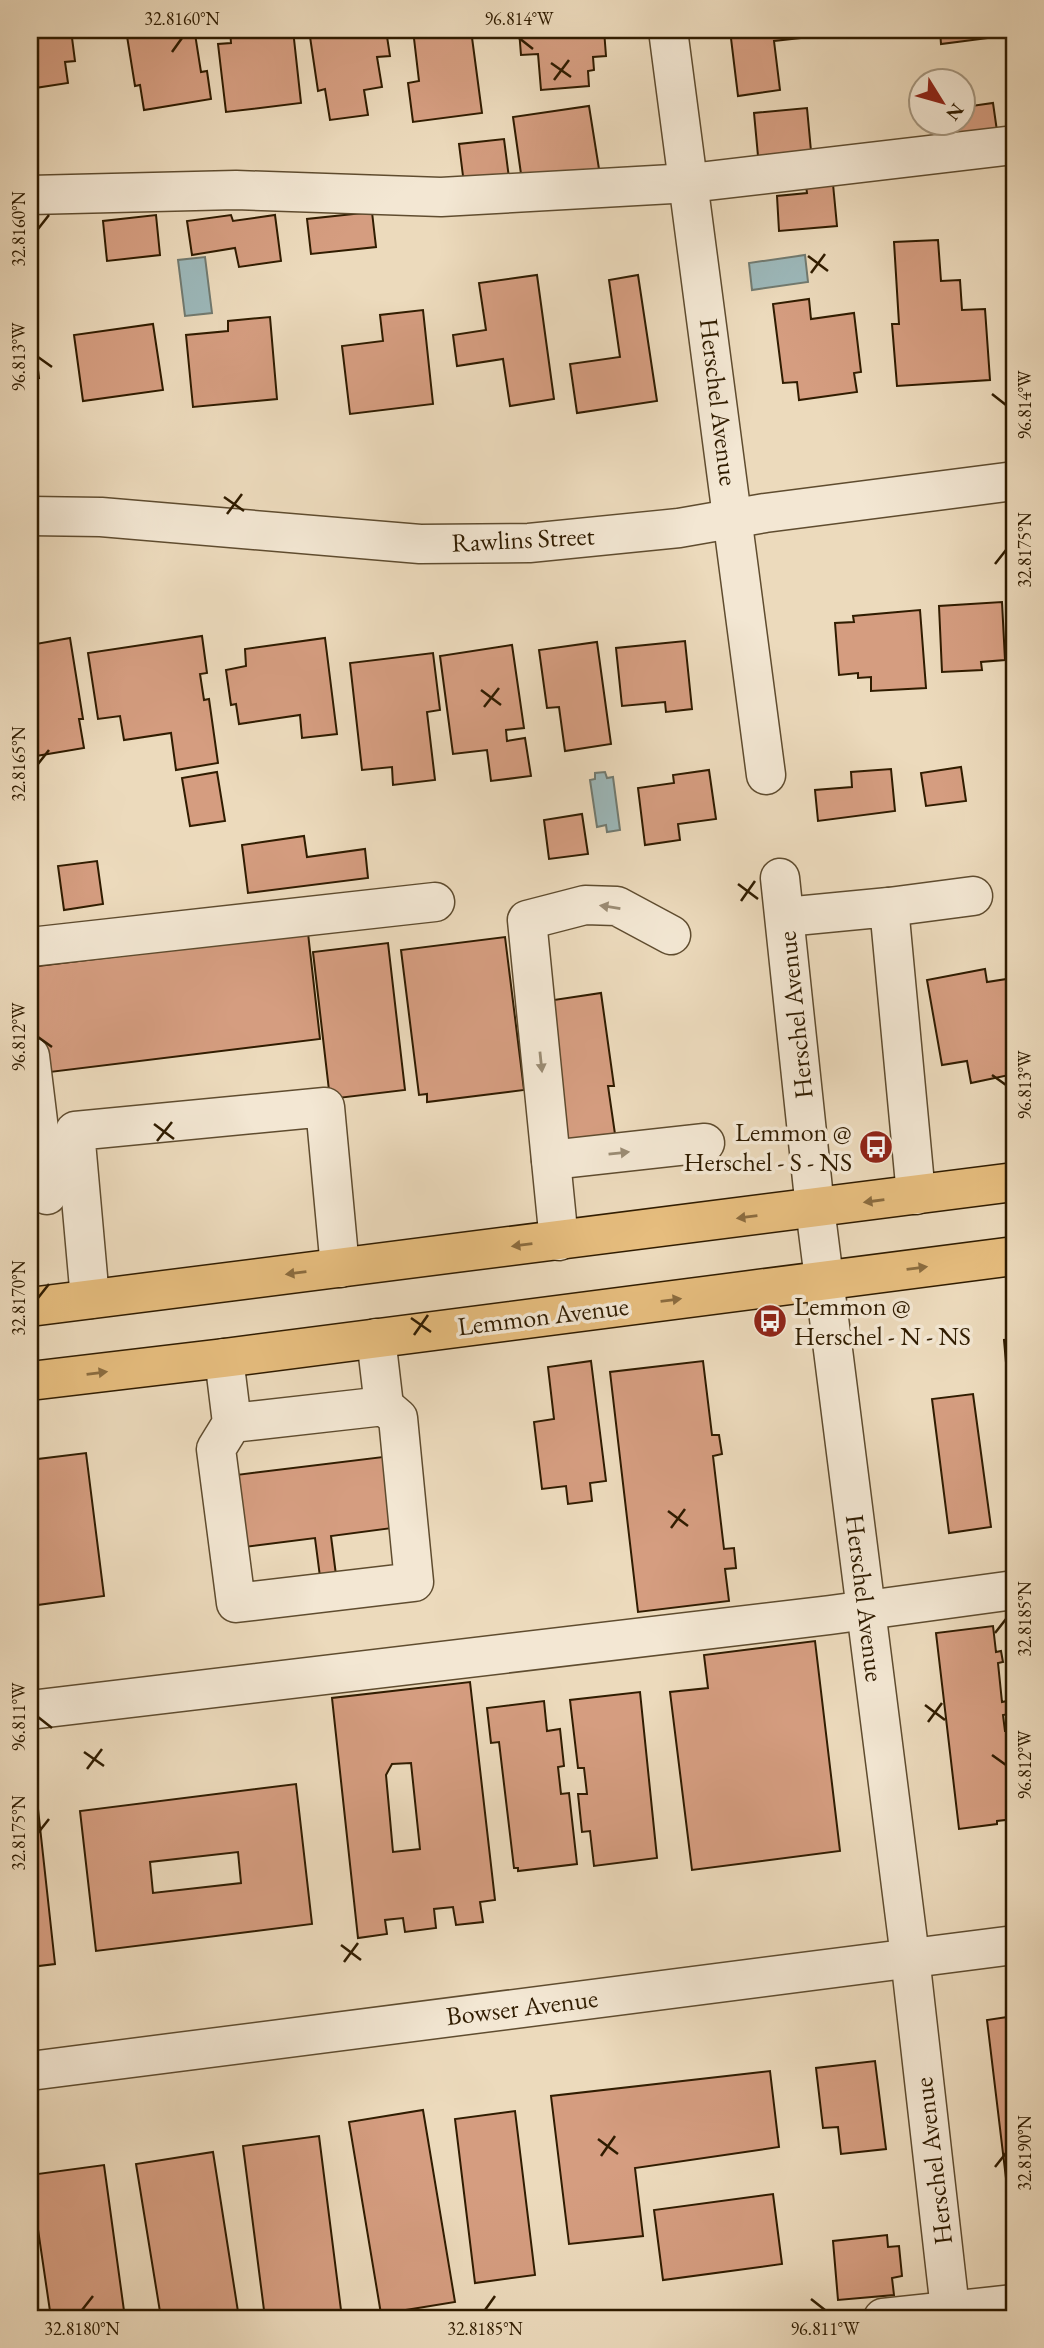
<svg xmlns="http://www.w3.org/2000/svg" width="1044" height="2348" viewBox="0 0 1044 2348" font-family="'EB Garamond',serif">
<rect width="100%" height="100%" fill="#ecdabc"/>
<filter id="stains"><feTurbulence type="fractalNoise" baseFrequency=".00286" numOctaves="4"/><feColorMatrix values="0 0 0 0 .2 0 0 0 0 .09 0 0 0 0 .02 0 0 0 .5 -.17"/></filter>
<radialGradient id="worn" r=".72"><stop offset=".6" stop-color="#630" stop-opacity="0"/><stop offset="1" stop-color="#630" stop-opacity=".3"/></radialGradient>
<g fill="#9cb8ba" stroke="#717a70" stroke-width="2">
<path d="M805 255 808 282 752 290 749 263Z"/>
<path d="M205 257 212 313 185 316 178 260Z"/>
<path d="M605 772 607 778 613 777 620 830 607 832 606 825 597 827 590 780 595 779V773Z"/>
</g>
<g fill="#d59d80" stroke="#301c00" stroke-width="2" fill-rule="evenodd">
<path d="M30 30H71L75 61 65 62 68 83 35 88 32 65 30 66Z"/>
<path d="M126 30H205V33L195 34 201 72 207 71 211 99 144 110 140 85 135 86Z"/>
<path d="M230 30H293L301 103 226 112 218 44 231 43Z"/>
<path d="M309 30H386L390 56 377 57 382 87 364 90 368 115 330 120 325 89 318 91Z"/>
<path d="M413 30H471L482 113 413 122 408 83 419 81Z"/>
<path d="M519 30H604L606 56 593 57 594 70 588 71 589 86 541 90 538 54 521 55Z"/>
<path d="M730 30H809V37L774 41 780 90 738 96Z"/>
<path d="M940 30H1003L1004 36 941 44Z"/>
<path d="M993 103 998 138 959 143 957 122H964V107Z"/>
<path d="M589 106 599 169 522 181 513 117Z"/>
<path d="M807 108 811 151 758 156 754 113Z"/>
<path d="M504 139 509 178 464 184 459 144Z"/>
<path d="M833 184 837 226 779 231 777 196 807 193 806 186Z"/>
<path d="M372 212 376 247 311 254 307 219Z"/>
<path d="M156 215 160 255 107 261 103 221Z"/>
<path d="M231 215 233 221 275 215 281 261 239 267 235 248 192 255 187 221Z"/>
<path d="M938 240 941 281 960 280 962 310 985 309 990 380 897 386 892 324H899L894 242Z"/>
<path d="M537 275 554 399 510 406 503 359 457 366 453 335 486 330 479 283Z"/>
<path d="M638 275 657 401 577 413 570 364 620 357 609 280Z"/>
<path d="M809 299 811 319 854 313 861 372 854 373 857 392 799 400 797 382 783 383 773 304Z"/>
<path d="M423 310 433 404 350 414 342 346 383 341 380 315Z"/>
<path d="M270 317 277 399 193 407 186 335 228 331V321Z"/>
<path d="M153 324 163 390 83 401 74 335Z"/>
<path d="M33 330 39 378 30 379V331Z"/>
<path d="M1002 602 1005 660 981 662 982 670 942 672 939 606Z"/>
<path d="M920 610 926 688 871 691V677L858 678V673L839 675 835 623 854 622 853 616Z"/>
<path d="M202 636 207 673 200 674 204 700 209 699 218 763 176 770 171 733 124 740 120 716 98 719 88 653Z"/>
<path d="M70 638 83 719H79L84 748 30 757V645Z"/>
<path d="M325 638 337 734 302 738 300 715 239 724 236 704 231 705 226 670 246 666 245 649Z"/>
<path d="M685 641 692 709 666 712 665 702 622 706 616 648Z"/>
<path d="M597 642 611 744 565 751 559 707 547 708 539 650Z"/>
<path d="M512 645 524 728 506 730 507 741 525 738 531 776 491 781 487 750 453 754 440 656Z"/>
<path d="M433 653 440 710 427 712 435 780 393 785 392 767 362 770 350 663Z"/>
<path d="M961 767 966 801 926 806 921 773Z"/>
<path d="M891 769 895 811 818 821 815 790 852 787 851 772Z"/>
<path d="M709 770 716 819 678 824 680 840 645 845 638 788 674 783 673 775Z"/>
<path d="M217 772 225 821 190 826 182 778Z"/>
<path d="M582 814 588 854 549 859 544 820Z"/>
<path d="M304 836 307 857 365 849 368 878 248 893 242 845Z"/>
<path d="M97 861 103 904 64 910 58 866Z"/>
<path d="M308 933 320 1039 42 1073 30 967Z"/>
<path d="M505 937 524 1090 427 1102V1094L419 1095 401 950Z"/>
<path d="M388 943 405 1090 330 1099 313 952Z"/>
<path d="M985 969 987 982 1013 978 1014 1074 971 1083 967 1061 942 1065 927 980Z"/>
<path d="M601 993 614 1086H608L615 1134 563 1141 547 1001Z"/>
<path d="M1014 1339V1454L1004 1340Z"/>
<path d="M591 1361 606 1481 590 1483 592 1501 568 1504 566 1486 542 1489 534 1422 554 1419 548 1367Z"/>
<path d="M703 1361 712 1435H719L722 1454 713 1456 724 1549 734 1548 736 1568 725 1569 729 1601 638 1612 610 1372Z"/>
<path d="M973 1394 991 1527 949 1533 932 1399Z"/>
<path d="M86 1453 104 1596 30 1606V1460Z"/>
<path d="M391 1456 400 1527 331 1536 336 1575 320 1577 315 1538 245 1547 236 1475Z"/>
<path d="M993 1626 996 1652 1001 1651 1003 1662 998 1663 1002 1702 1007 1701 1009 1714 1003 1715 1005 1731H1011L1012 1742H1007L1011 1781H1014V1793H1012L1014 1819 997 1821V1824L959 1829 936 1633Z"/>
<path d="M815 1641 840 1851 692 1870 670 1692 708 1688 704 1655Z"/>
<path d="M470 1682 495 1900 480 1902 483 1922 456 1925 453 1907 434 1909 436 1928 405 1932 403 1918 385 1920 387 1934 358 1938 332 1698ZM411 1763 420 1849 393 1852 386 1775 392 1764Z"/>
<path d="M640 1692 657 1858 594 1866 590 1831 582 1832 578 1794H587L584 1768H578L570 1700Z"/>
<path d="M544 1701 547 1731 560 1729 564 1766 558 1767 561 1794 569 1793 577 1864 518 1871V1868H514L499 1742 491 1743 487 1708Z"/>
<path d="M30 1736 55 1964 30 1967Z"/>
<path d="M296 1784 312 1924 96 1951 80 1811ZM238 1852 241 1883 153 1893 150 1862Z"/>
<path d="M1014 2016V2219L1011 2220 987 2020Z"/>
<path d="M875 2061 886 2149 841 2154 838 2127 823 2128 816 2068Z"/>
<path d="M770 2071 779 2147 635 2168 643 2236 569 2244 551 2096Z"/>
<path d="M423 2110 455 2302 381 2314 349 2122Z"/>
<path d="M515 2111 535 2275 475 2283 455 2119Z"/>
<path d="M319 2136 342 2318H265L243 2146Z"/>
<path d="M213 2152 239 2318H161L136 2164Z"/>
<path d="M104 2165 125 2318H51L30 2175Z"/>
<path d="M773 2194 782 2264 663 2280 654 2210Z"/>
<path d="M887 2235 888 2247 899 2246 902 2276 892 2278 894 2295 838 2300 833 2241Z"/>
</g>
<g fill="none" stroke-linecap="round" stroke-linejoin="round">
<g stroke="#5f4c2f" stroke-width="41">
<g id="minor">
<path d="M668 30 766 775"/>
<path d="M30 195 236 190 441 197 690 183 1014 145"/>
<path d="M30 516 101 517 420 544 529 543 679 528 765 513 1014 481"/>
<path d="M780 878 815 1208 910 1957 951 2318"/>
<path d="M889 907 973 896"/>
<path d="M785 917 889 907 916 1195"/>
<path d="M30 947 435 902"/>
<path d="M30 1056 47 1195"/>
<path d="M551 1160 705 1143"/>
<path d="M559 1241 527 920 585 905 617 906 671 935"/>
<path d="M90 1299 75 1131 325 1107 340 1268"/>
<path d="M376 1338 384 1406"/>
<path d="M224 1358 232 1423 384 1406 398 1418 414 1582 236 1603 216 1449 232 1423"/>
<path d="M30 1710 830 1615 1014 1590"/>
<path d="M30 2071 1014 1945"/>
<path d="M883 2318 1014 2304"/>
</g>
</g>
<g stroke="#301c00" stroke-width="41">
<g id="major">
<path d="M30 1307 1014 1182"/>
<path d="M30 1381 224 1358 1014 1256"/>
</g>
</g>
<use href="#minor" stroke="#f3e7d3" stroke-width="38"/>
<use href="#major" stroke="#e6bd7e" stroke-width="38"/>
</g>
<defs><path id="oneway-solid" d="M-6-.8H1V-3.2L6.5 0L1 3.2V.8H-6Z" transform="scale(1.75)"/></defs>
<g fill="#9b8c74">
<use href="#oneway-solid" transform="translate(610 907) rotate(-171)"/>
<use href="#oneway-solid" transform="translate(541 1062) rotate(84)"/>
<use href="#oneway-solid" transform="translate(619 1153) rotate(-6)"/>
</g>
<g fill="#8b6c3f">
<use href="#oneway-solid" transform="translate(874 1201) rotate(172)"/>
<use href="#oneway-solid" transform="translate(747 1217) rotate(173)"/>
<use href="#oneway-solid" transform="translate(522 1245) rotate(173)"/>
<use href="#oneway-solid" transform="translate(917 1268) rotate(-7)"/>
<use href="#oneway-solid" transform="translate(296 1273) rotate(173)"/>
<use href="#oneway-solid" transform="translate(671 1300) rotate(-7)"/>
<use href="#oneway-solid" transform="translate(97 1373) rotate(-7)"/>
</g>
<path fill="none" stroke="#301c00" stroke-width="2.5" d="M519 38 533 49M172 52 182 38M551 63 571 77M554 80 569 60M38 229 49 215M808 256 828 271M811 273 825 254M38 357 52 367M992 394 1006 405M224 497 244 511M227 514 242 494M995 564 1006 550M481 690 501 705M484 707 499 688M38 764 49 750M738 884 758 899M741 901 755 881M38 1037 52 1047M992 1075 1006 1085M154 1124 174 1139M157 1141 172 1122M38 1298 49 1284M411 1318 431 1332M414 1335 428 1315M668 1511 688 1526M671 1528 685 1509M995 1633 1006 1619M925 1705 945 1720M38 1717 52 1728M928 1722 942 1703M84 1752 104 1766M992 1755 1006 1765M87 1769 102 1749M38 1833 49 1819M341 1945 361 1960M344 1962 358 1943M598 2139 618 2154M601 2156 615 2136M995 2167 1006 2153M811 2299 825 2310M82 2310 93 2296M485 2310 495 2296"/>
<defs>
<g id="bus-disc" transform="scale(1.75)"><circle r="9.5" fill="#8f2418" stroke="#f3e7d3"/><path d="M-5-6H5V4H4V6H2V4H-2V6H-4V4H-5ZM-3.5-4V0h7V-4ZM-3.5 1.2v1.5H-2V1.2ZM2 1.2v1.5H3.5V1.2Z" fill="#fff"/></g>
</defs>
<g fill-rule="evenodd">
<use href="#bus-disc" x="876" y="1147"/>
<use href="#bus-disc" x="770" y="1321"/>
</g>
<g text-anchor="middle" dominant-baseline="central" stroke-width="7" stroke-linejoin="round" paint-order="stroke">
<g font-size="26" fill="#301c00" stroke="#f3e7d3">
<text transform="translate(719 402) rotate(83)">Herschel Avenue</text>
<text transform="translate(523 539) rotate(-3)">Rawlins Street</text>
<text transform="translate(795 1015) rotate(-96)">Herschel Avenue</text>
<text transform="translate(543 1316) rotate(-7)">Lemmon Avenue</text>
<text transform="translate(865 1598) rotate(83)">Herschel Avenue</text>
<text transform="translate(522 2007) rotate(-7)">Bowser Avenue</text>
<text transform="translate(933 2161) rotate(-97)">Herschel Avenue</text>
</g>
<g font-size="26" fill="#301c00" stroke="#f3e7d3" text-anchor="end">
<text x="852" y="1132">Lemmon @<tspan x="852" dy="30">Herschel - S - NS</tspan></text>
<text x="794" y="1306" text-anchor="start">Lemmon @<tspan x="794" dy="30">Herschel - N - NS</tspan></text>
</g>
</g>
<rect width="1044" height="2348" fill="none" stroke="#ecdabc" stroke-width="77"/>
<g transform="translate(942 102) rotate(127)"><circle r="33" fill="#f3e7d3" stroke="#a5967f" stroke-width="2"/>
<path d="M0-5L12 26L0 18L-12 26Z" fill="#8f2418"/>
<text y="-10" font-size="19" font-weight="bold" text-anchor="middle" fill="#301c00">N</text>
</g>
<rect x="38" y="38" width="968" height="2272" fill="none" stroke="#301c00" stroke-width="2.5"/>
<g font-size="18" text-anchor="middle" fill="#301c00">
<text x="182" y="25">32.8160°N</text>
<text x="519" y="25">96.814°W</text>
<text transform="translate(19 229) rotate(-90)" y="6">32.8160°N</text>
<text transform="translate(19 357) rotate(-90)" y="6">96.813°W</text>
<text transform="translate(1025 405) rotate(-90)" y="6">96.814°W</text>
<text transform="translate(1025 550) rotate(-90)" y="6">32.8175°N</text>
<text transform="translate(19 764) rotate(-90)" y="6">32.8165°N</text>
<text transform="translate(19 1037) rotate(-90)" y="6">96.812°W</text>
<text transform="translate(1025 1085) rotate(-90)" y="6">96.813°W</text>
<text transform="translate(19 1298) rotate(-90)" y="6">32.8170°N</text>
<text transform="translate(1025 1619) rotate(-90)" y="6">32.8185°N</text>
<text transform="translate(19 1717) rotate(-90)" y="6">96.811°W</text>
<text transform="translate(1025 1765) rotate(-90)" y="6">96.812°W</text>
<text transform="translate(19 1833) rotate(-90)" y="6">32.8175°N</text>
<text transform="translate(1025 2153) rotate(-90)" y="6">32.8190°N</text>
<text x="82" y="2335">32.8180°N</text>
<text x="485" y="2335">32.8185°N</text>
<text x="825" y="2335">96.811°W</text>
</g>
<rect width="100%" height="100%" filter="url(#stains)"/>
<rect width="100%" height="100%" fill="url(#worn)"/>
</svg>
